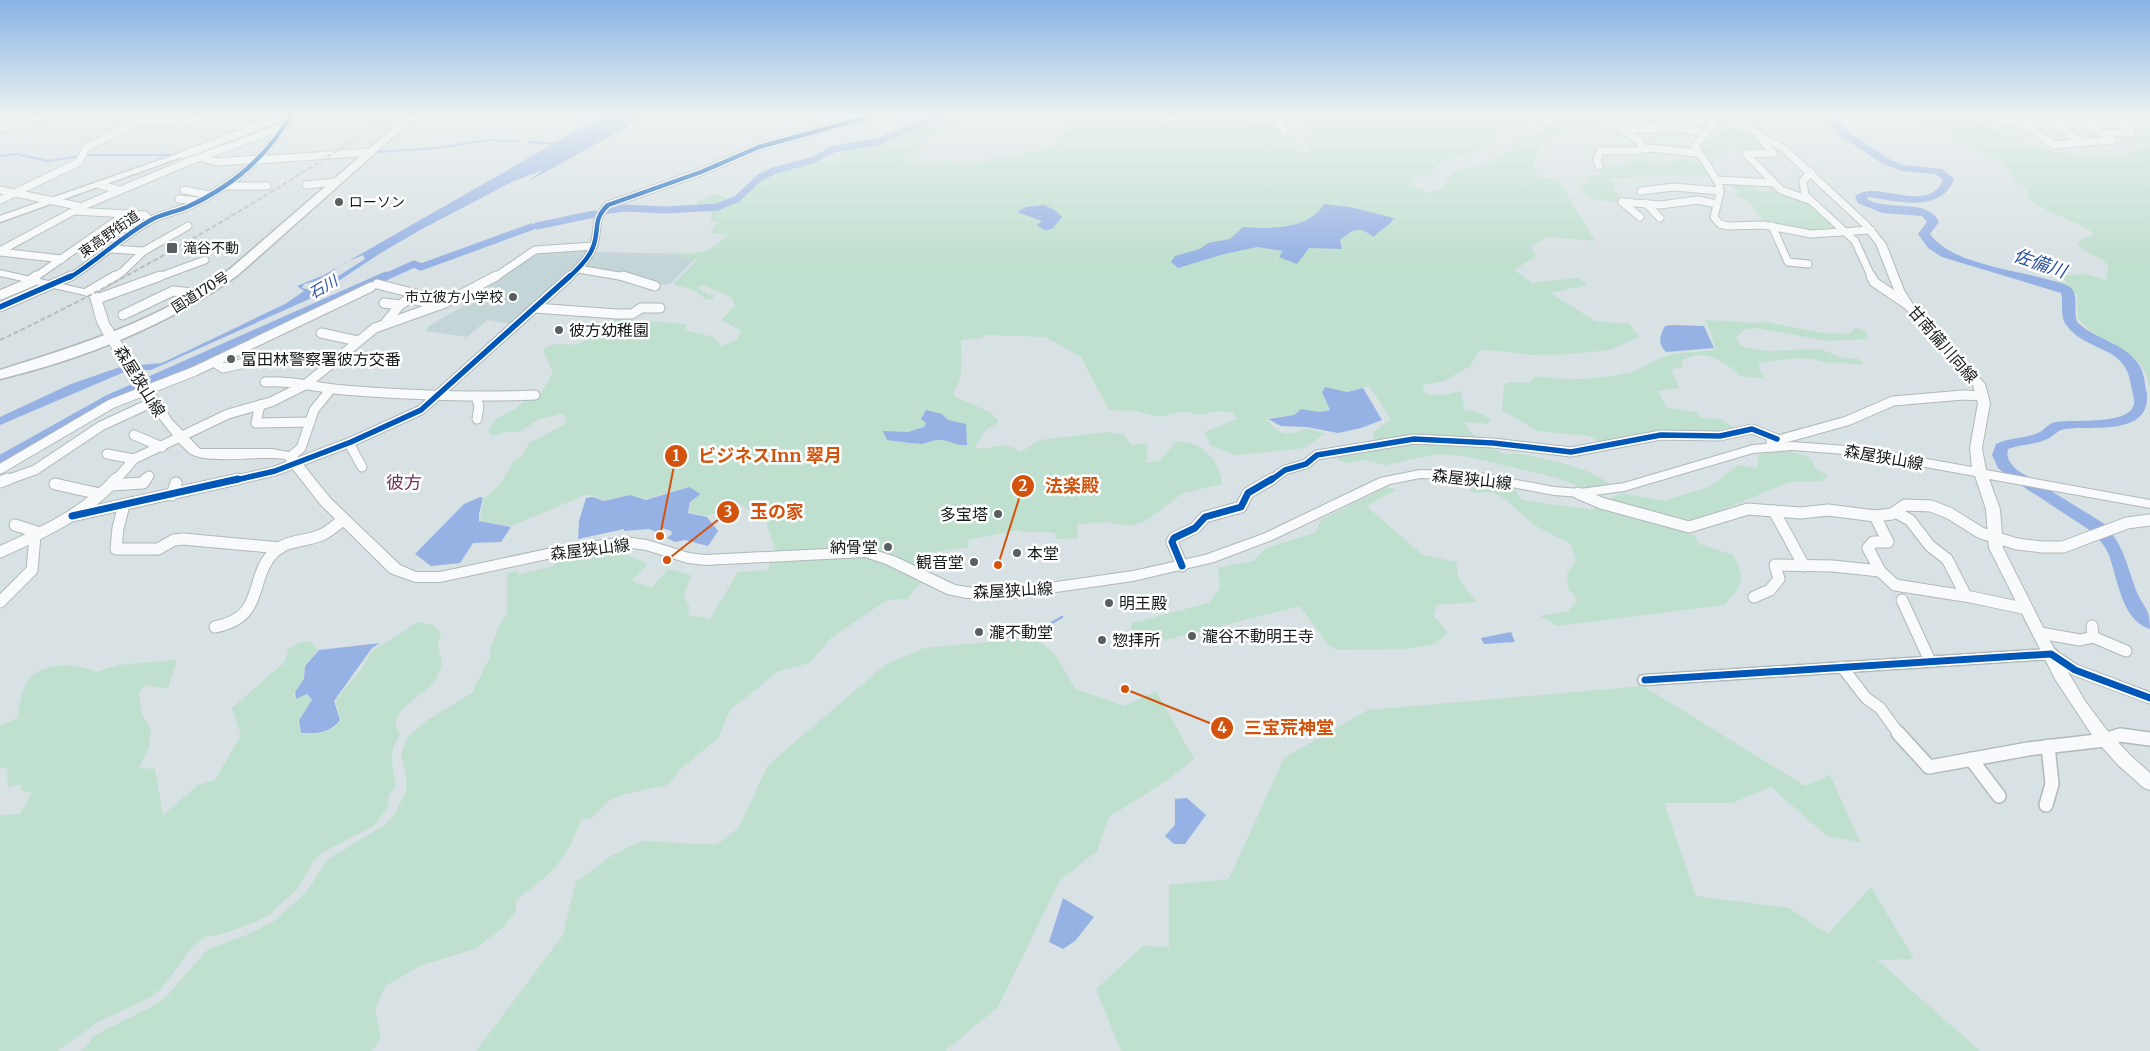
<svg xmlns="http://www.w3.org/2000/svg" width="2150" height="1051" viewBox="0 0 2150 1051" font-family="Merriweather,'Noto Sans JP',serif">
<rect width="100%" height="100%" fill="#d8e1e3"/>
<path fill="#c4d5d8" d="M590 248 588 252 700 254 671 283 662 285 628 276 576 268 510 324 487 320 467 337 426 331 429 326 467 304 470 305 493 290 486 285 535 251Z"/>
<g fill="#bfdfcf">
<path d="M944 115H961L958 130 921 138 916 142 921 150 919 152 900 158 902 162H947L960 165 1059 147 1058 138 1076 115H1128L1162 124 1195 121 1211 115H1238L1229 118 1228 121 1262 124 1266 115 1270 116 1283 132 1280 138H1291L1302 154 1308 152 1311 133 1305 131V128L1315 124 1312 119 1300 115 1430 116 1528 115 1526 119 1496 136V141L1467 155 1455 156 1440 164 1428 175 1413 178 1411 185 1429 193 1443 188C1453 168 1462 170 1481 165 1496 161 1511 150 1519 138L1544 131 1557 122 1589 118 1594 122C1581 132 1578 129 1564 133 1557 134 1551 139 1541 141L1533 160 1538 177 1558 179 1595 241 1548 237 1530 246 1536 256 1514 270 1532 283 1578 278 1587 285 1550 293 1595 321 1629 324 1639 337 1610 350 1571 354 1531 355 1501 351 1480 350 1470 366 1445 381 1422 385 1426 394 1443 395 1461 391 1465 410 1476 411 1491 420 1488 424 1464 422C1470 435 1486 445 1499 452 1506 455 1515 453 1522 454 1551 460 1585 466 1610 484L1586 489 1558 478 1465 456 1437 454 1386 465 1365 460 1347 463 1334 458 1345 452 1375 442 1373 432 1391 419 1369 386 1346 392 1325 387 1322 392 1330 409 1319 412 1301 409 1293 415 1266 418C1279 436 1286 438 1307 428L1325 434 1304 448 1268 452 1235 455 1210 445 1205 432 1237 419 1232 412 1218 411 1200 415 1182 411 1159 417 1135 411 1109 410 1081 357 1045 337 985 335 982 338 961 340C961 358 964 376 954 392L955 397 990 412 999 422 986 430 975 447C992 454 996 437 1021 452L1040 440 1108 432 1124 435 1131 445 1148 444 1146 463 1160 460 1176 442C1200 439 1220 460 1222 484L1183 493 1147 520 1131 526 1107 522 1077 524 1078 538 1056 539 1055 533C1042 530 1029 535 1017 530L968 540 969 547 932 552 931 571 907 599 887 600 831 638 809 663 779 671 730 710 718 738 681 769 667 785 625 794 610 800 592 818 581 819C567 861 551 874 516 900V912L502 928 475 949 422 965 385 986C383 993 375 1006 376 1014 378 1030 387 1036 371 1051H80L87 1046 93 1036 151 1007 166 997 207 950 249 934 274 921 306 893 327 860 386 824 395 813 406 792V775L401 754 408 737 426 721 472 693 491 655 489 650 503 618 507 616V573L518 571 517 575 553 566 564 555 583 551 597 556 625 554 648 564 631 581 652 587 669 569 691 575 684 596 690 608 687 615 710 619 738 572 768 570 775 550 766 521 740 504 707 516 689 512 691 502 702 494 689 487 646 499 630 495 605 500 588 494 511 526 480 521 484 498 500 485 513 462 523 455 529 443 564 425 567 417 561 414 537 420 520 432 509 431 493 436 488 430 496 419 515 409 524 401 541 393 553 373 543 350C557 339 564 347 577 344 585 342 594 336 602 333L605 325 623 316 632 320 687 324 684 330 714 337 721 346 737 340 741 331 721 320 735 306 732 298 704 285 697 287 708 295 715 294 712 300 705 299 696 291 673 284 697 260 674 256 677 253C702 256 709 251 729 235L710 232 718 222H711L712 214 704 211 707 206H698L697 201 716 194 730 199H741C760 179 776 166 804 163 816 161 828 162 840 161L841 155 847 151 880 143Z"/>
<path d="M1897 115H1954L2014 133 2012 135 2020 139 2016 141 2020 144C2046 151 2129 168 2147 143L2133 136H2145L2150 133V387C2142 350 2117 351 2092 332 2087 328 2082 323 2078 318L2077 295 2068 288 2053 284 2055 280 2093 291 2068 283 2061 276 2086 274 2106 280 2109 266C2101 255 2086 256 2078 244L2083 238 2090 237 2095 234C2074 218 2048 216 2028 198L2029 190 2017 183 2001 160 1986 154 1978 147 1958 142 1941 130Z"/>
<path d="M1715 128 1744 130 1779 148 1782 152 1754 149 1746 150 1734 146H1726L1728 148 1718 150 1726 156 1713 157 1716 162H1710L1699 145 1719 137 1711 130Z"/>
<path d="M1640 159 1654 164H1662L1676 159 1703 164 1710 177 1682 175 1606 179 1616 187 1612 188 1625 201C1603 202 1591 203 1578 185L1588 184V176L1601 174 1604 168 1599 162 1611 167H1620L1625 162Z"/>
<path d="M1729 183H1750L1754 190 1784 192 1815 206 1813 208 1822 212 1842 229 1817 233 1766 223 1747 200 1736 196 1737 191Z"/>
<path d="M1706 320 1754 323 1766 322 1822 333 1850 334 1855 327 1867 332 1868 339 1828 341 1757 328 1745 329 1736 337 1740 346 1766 351 1820 349 1843 358 1859 359 1864 365 1835 362 1830 364C1810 355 1780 359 1758 363L1763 378 1739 376C1726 360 1702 348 1683 360L1681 368 1671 369 1679 388 1658 391 1667 408 1696 412 1702 418 1721 419 1734 428 1714 432 1603 444 1589 436 1538 431 1502 410 1504 384 1511 382 1529 383 1535 376C1566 381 1597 380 1628 373 1644 369 1654 359 1670 355 1685 351 1705 353 1716 349Z"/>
<path d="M1788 451 1809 457 1817 470 1828 476 1822 481 1789 482 1705 517 1679 522 1680 530 1695 536 1699 544 1733 555C1747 580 1742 585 1724 605L1557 626 1540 616 1568 611 1578 600 1568 589 1567 573 1576 561 1571 544 1536 526 1502 497 1492 492 1475 493 1455 479 1512 486 1522 500 1591 510 1621 493 1663 501 1709 487 1738 465 1757 468 1759 454Z"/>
<path d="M1386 487 1396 490 1366 506 1423 555 1456 562 1459 580 1477 602 1436 605 1434 616 1448 633 1435 644 1405 649 1336 650 1326 642 1300 606 1166 640 1143 644 1133 640 1130 633 1132 623 1209 603 1220 588 1218 568 1253 561 1266 548 1315 533 1321 520Z"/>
<path d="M417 622 432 625 441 633 438 644 442 663 435 682 401 710 395 723 400 735C387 754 393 766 396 787L391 792 387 801 389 806 373 826 321 853 314 860 298 888 269 915 245 926 215 936H206L192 947 162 988 151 997 98 1022 57 1051H0V815L20 814 32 793 22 791 21 784 8 787 7 767 0 769V726L18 718C19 705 22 683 33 675 51 662 77 664 96 672L119 665 177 660 168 689 146 685 139 692 142 715 151 729 149 748 139 768 155 769 163 815 198 785 215 780 241 735 232 708 286 661 287 650 300 642H311L318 650 304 666V679L294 693 295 700 306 694 312 700 298 720 301 734C317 735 331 733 341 720L335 701 363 667 374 649 397 636Z"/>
<path d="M1036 638 1056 656 1075 689 1124 706 1156 691 1194 759 1166 781 1109 817 1097 851 1060 880 998 1007 945 1051H476L563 935 576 882 611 856 641 841 717 845 739 827 768 765 885 665 924 648Z"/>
<path d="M1643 686 1805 786 1830 775 1860 842 1827 836 1771 787 1732 803H1664L1696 896 1789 908 1828 934 1871 887 1914 959 1877 960 1980 1051H1121L1096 989 1143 946 1169 947V885L1229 879 1284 758 1368 710Z"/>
</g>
<g fill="#96b1e4" fill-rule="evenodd">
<path d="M604 115H649L527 182 543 170 512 182 422 229 379 254 316 296 151 370H129L0 425V417L71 384 120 367 162 363 285 304 304 291 297 286 324 275ZM363 255 365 259 315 291 316 287 306 289 302 288 304 284 320 280 344 263Z"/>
<path d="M1324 204 1350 207 1394 218C1389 227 1380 229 1374 237 1358 225 1354 229 1340 240L1342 249 1309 248 1297 264 1279 257 1283 251 1257 247 1224 254 1178 268 1171 262 1175 256 1200 249 1208 243 1230 239 1243 227C1269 229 1309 230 1324 204Z"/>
<path d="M1044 205 1055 210 1062 217 1052 229 1044 230 1037 225 1042 221 1017 212 1026 207Z"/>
<path d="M1673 325 1704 326 1714 348 1666 352C1657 343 1660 336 1665 326Z"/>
<path d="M1325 387 1347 392 1363 388 1382 420 1361 428 1338 433 1307 427 1281 426 1268 419 1294 415 1301 409 1319 412 1330 410 1322 392Z"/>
<path d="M926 410 942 414 948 420 966 424 967 445C955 446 949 439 937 440 932 440 927 443 922 444 917 444 894 441 887 440L883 431 908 432 924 427 926 423 921 419Z"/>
<path d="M689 487 701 494 690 502 688 513 707 517 718 531 708 546 685 540 675 542 667 538 672 534 671 531 662 528 657 532 649 529 624 531V529L578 539 579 521 586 498 593 497 604 501 630 495 646 500Z"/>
<path d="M480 497 483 498 479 514V521L511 527 501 542 473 543 460 563 431 566 415 554 464 504Z"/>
<path d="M1511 632 1515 642 1484 644 1481 638Z"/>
<path d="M380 643 372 648 334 701 340 720C330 733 317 734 301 733L299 720 312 700 307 694 296 699 295 692 304 679 305 666 319 650Z"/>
<path d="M1187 798 1206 815 1185 844H1174L1165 836 1175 825V799Z"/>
<path d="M1063 898 1094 917 1075 941 1063 949 1049 942Z"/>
</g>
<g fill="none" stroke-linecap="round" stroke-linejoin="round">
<g stroke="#96b1e4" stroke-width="2">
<path d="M528 142 556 144"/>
<path d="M379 152 437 148 488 140 517 141"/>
<path d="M85 155H177"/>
<path d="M0 156 16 154 48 161 80 156"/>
</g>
<path stroke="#96b1e4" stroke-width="2.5" d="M1002 637 1041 629 1062 617"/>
<g stroke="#96b1e4" stroke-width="7">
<path d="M603 211 625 208 665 210 717 207 737 199 759 178 773 171 813 160 834 149 877 142 942 115"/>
<path d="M537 226 594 214"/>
<path d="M383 278 414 264 421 267 531 227"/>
</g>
<path stroke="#96b1e4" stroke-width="9" d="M0 460 109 399 386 276"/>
<path fill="#96b1e4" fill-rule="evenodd" d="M1824 115H1834L1845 130 1891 160 1904 165 1942 169 1954 179C1941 214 1897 201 1868 197L1867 199C1888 212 1927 197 1939 222L1930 234C1952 264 2011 269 2046 279 2053 281 2065 283 2071 288 2079 296 2073 312 2077 322 2094 339 2122 342 2137 362 2145 371 2144 383 2147 394 2150 440 2083 423 2061 430 2056 432 2051 438 2045 440 2033 445 2020 444 2008 449 2006 459 2010 463 2017 470L2103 523C2124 545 2126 563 2136 590 2144 610 2150 606 2150 629 2120 620 2118 576 2108 553 2104 544 2098 538 2091 531L2007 476 1998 468 1992 455 1996 444C2010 437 2026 439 2040 432 2045 429 2049 423 2056 422 2072 419 2130 426 2134 404 2135 399 2132 391 2131 385 2126 345 2088 353 2067 326 2059 316 2064 305 2061 293L1942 257 1928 248 1918 234 1927 222 1922 216 1882 213 1858 203 1855 196 1863 192C1887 186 1930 212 1943 180L1935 174 1902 171 1883 164 1837 134Z"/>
<g stroke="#b1b8b9" stroke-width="9">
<g id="minor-far3">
<path d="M1160 115 1167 117 1179 115"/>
<path d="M1540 115 1551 122"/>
<path d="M1981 115 2013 123H2139L2132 115"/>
<path d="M2010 115 2054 145 2113 140 2074 115"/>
<path d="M2041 115 2083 143"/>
<path d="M1720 116 1695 146 1719 184 1720 193 1714 217 1720 224 1728 226 1764 225 1811 234 1871 230"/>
<path d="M9 117 40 116"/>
<path d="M1273 117 1285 131"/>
<path d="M1273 120 1309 119"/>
<path d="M136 121 256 127"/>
<path d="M1690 124 1707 121 1715 115"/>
<path d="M182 125 198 115"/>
<path d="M0 128 22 123 28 116"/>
<path d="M1622 129 1640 142 1643 148"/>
<path d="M1623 129 1680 128 1705 133"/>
<path d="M1756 132 1773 153 1746 154 1781 190 1809 200"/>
<path d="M2102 133 2132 132 2105 115"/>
<path d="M183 155 251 129"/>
<path d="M199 157 217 162 260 159"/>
<path d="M259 160 370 152"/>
<path d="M1599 166 1597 160 1600 151H1632L1651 148 1697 153"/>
<path d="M1811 172 1803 181 1805 195 1855 241 1872 278"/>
<path d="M1717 180 1773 183"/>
<path d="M100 185 119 190"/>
<path d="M306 185 336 182"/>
<path d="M226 186H267"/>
<path d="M0 190 78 206 75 209"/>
<path d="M184 190 209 195"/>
<path d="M1641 191 1674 187 1720 191"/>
<path d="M179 199 198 201"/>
<path d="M0 200 79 162 86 148 130 126 140 115"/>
<path d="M1622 202 1660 205 1698 200 1716 204"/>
<path d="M1622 202 1640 217"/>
<path d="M1646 203 1660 218"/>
<path d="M74 211 145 215 150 221"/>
<path d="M1772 226 1788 262 1808 264"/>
<path d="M110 249 144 251"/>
<path d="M0 251 83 206 190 161 285 126"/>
<path d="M0 252 62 259"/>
<path d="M578 269 631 278"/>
<path d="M34 278 124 215"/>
<path d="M69 278C97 261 122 236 151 220 162 214 175 212 187 207 231 187 267 157 291 115"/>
<path d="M113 278 122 272 144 251 188 226"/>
<path d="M156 278 205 260"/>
<path d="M494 278 535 250 593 246"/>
<path d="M568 278C577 270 589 259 593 247 600 229 592 220 608 205L701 172 759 147 875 115"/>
</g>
</g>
<g stroke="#b1b8b9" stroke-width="11">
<g id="minor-far2">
<path d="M623 276 655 286"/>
<path d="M1871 276 1874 282 1908 305"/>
<path d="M32 279 36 276"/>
<path d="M377 284 416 294 400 305 386 322"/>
<path d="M88 292 115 276"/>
<path d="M0 295 36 280"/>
<path d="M97 299 160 276"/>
<path d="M411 299 440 305"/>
<path d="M384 303 400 305"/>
<path d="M0 307 71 276"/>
<path d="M535 308 616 314H632L641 308H660"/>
<path d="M123 315 173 291 202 294"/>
<path d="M321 333 358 341"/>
<path d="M214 362 223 368 245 363"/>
<path d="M265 382C292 380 318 388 344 390 408 395 471 398 535 395"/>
<path d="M476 396 479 406 477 419"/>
<path d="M260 405 256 423 310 422"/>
<path d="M134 435 162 447"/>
<path d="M1771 442 1847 421 1893 401 1963 395 1982 396"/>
<path d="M349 443 362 467"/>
<path d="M107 454 134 459"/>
<path d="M290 457 301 448 314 410 331 389"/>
<path d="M0 469 111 404 195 371 371 287"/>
<path d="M4 481 35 470 101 426 153 402"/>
<path d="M115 481 134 459 228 414 271 402 305 385 375 328 445 303 496 276"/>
<path d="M145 481 149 476"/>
<path d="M232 481 275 471 351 442 421 410 570 276"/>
<path d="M1270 481 1285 470 1306 464 1317 455 1414 439 1493 443 1571 452 1661 435 1720 436 1752 429 1777 439"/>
</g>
</g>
<g stroke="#b1b8b9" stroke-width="13">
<g id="minor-far1">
<path d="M0 482 8 479"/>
<path d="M55 484 100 494"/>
<path d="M111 485 143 483 146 479"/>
<path d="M1578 493 1601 503 1689 527 1748 509 1801 513 1828 510 1875 516 1892 514 1905 505 1931 506 1949 513 1981 533 2017 544 2042 547H2063L2127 523 2150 520"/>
<path d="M172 495 176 483"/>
<path d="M124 505 118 528 116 549H158L174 540 183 539 280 548"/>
<path d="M1774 511 1804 566"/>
<path d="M1895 512 1910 520 1930 546 1947 559 1966 596"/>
<path d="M72 516 238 479"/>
<path d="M1875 516 1888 542H1873L1868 548 1880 571 1895 585 1971 597 2027 609"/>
<path d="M15 525 40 533"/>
<path d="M0 552C40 534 86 513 116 479"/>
<path d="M1182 566 1172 542 1174 538 1195 528 1205 517 1241 507 1248 493 1272 479"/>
<path d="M1754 597 1770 590 1779 579 1775 565 1833 566 1880 571"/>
<path d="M1902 600 1930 661"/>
<path d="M0 602 32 570 35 536"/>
<path d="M2092 626 2093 637"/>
<path d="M215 627C266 617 248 580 273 553 285 540 303 542 319 536 328 533 336 525 344 519"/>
<path d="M2040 633 2080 640 2093 637 2126 651"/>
<path d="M2051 654 2075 670 2150 698"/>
<path d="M1842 667 1866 698 1880 708 1899 734"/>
</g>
</g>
<g stroke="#b1b8b9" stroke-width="16">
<g id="minor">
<path d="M1898 733 1929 767 2028 749 2105 740 2120 735 2150 739"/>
<path d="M1971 759 1999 796"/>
<path d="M2046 805 2052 784 2048 746"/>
</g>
</g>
<g stroke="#b1b8b9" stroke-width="3">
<g id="tertiary">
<path d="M284 115H294L259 129 252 127Z"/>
<path d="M180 153 187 155 0 222V216Z"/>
<path d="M2051 649 2056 650 2058 654 2056 658 2051 659 1645 685 1640 684 1638 680 1640 676 1645 675Z"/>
</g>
</g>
<g stroke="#b1b8b9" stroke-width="2">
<g id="secondary">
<path d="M7 115H15L0 130V122Z"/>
<path d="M1719 115H1728L1786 146 1869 223 1886 244 1904 290 1912 303 1985 384 1990 403 1982 448 1986 470 2150 500V508L1989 479 2000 509 2003 548 2051 643 2085 701 2106 729 2130 755 2150 773V790L2144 788 2118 765 2094 738 2055 679 1989 548 1986 509 1975 476 1859 455 1792 450 1753 453 1624 491 1580 497 1554 495 1475 480 1420 478 1390 484 1272 540 1214 562 1133 581 1007 599 966 598 947 594 886 564 865 557 705 565 688 563 646 550 625 547 561 556 440 582H415L390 573 320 504 285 459C260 455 213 464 193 455 176 448 105 342 97 322 94 314 93 304 89 296L0 276V270L97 292 101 298 109 323 172 420 200 449H272L294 453 330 498 400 565 416 572H440L561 546 625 537 647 540 689 553 705 555 865 547 896 557 955 585 980 589H1007L1133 571 1205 555 1263 534 1380 478 1420 470 1475 472 1554 487 1580 489 1624 483 1753 445 1792 442 1859 447 1972 467 1970 448 1978 403 1973 385 1904 307 1894 290 1876 244 1863 227 1780 150Z"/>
</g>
</g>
<g stroke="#b1b8b9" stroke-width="3">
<path id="trunk" d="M408 115H418L238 275C169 325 83 359 0 379V370C81 345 160 320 230 269Z"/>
</g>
<use href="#minor-far3" stroke="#f9fafb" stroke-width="7"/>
<use href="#minor-far2" stroke="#f9fafb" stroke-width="9"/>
<use href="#minor-far1" stroke="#f9fafb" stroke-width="11"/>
<use href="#minor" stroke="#f9fafb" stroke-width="13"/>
<use href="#tertiary" fill="#f9fafb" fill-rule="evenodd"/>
<use href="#secondary" fill="#f9fafb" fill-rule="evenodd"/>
<use href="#trunk" fill="#f9fafb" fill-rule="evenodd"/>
<path stroke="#b9bcbd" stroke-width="2" stroke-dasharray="5 2.5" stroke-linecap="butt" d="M0 340C136 276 267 197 393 115"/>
<g stroke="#fff" stroke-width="6">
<g id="cycleway-far2">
<path d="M69 278C97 261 122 236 151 220 162 214 175 212 187 207 231 187 267 157 291 115"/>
<path d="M568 278C577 270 589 259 593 247 600 229 592 220 608 205L701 172 759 147 875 115"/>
</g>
</g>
<g stroke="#fff" stroke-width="8">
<g id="cycleway-far1">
<path d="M0 307 71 276"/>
<path d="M232 481 275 471 351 442 421 410 570 276"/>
<path d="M1270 481 1285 470 1306 464 1317 455 1414 439 1493 443 1571 452 1661 435 1720 436 1752 429 1777 439"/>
</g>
</g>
<g stroke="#fff" stroke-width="10">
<g id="cycleway">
<path d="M72 516 238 479"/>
<path d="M1182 566 1172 542 1174 538 1195 528 1205 517 1241 507 1248 493 1272 479"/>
<path d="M1645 680 2051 654 2075 670 2150 698"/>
</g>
</g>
<use href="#cycleway-far2" stroke="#0057b8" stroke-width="4.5"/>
<use href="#cycleway-far1" stroke="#0057b8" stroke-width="5.5"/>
<use href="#cycleway" stroke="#0057b8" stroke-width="7"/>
</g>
<linearGradient id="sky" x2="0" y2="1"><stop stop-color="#87b3e6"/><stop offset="0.44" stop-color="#edf2f2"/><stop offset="1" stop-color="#edf2f2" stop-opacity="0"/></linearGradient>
<rect width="2150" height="262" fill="url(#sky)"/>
<g fill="#595f60" stroke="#fff" stroke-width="2">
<circle cx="339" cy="202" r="5"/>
<rect x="166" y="242" width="12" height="12" rx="2.5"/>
<circle cx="513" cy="297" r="5"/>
<circle cx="559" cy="330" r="5"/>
<circle cx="231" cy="359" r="5"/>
<circle cx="998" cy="514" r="5"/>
<circle cx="888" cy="547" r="5"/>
<circle cx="1017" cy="553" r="5"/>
<circle cx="974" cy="562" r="5"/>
<circle cx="1109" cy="603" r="5"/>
<circle cx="979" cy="632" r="5"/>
<circle cx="1192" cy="636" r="5"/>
<circle cx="1102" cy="640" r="5"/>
</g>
<g text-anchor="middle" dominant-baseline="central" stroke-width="5" stroke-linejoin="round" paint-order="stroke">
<g font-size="14" fill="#14191a" stroke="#fff" text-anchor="start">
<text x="349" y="202">ローソン</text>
<text x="183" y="248">滝谷不動</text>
<text x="503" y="297" text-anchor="end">市立彼方小学校</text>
</g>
<g font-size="14" fill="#14191a" stroke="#fff">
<text transform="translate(109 234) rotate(-35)">東高野街道</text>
<text transform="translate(200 292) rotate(-32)">国道170号</text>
</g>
<g font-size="15" font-style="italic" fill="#2b50a3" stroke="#fff">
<text transform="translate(323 287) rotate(-30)">石川</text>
</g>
<g font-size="16" fill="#14191a" stroke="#fff" text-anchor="start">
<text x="569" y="330">彼方幼稚園</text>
<text x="241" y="359">富田林警察署彼方交番</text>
<text x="988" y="514" text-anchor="end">多宝塔</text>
<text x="878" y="547" text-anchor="end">納骨堂</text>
<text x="1027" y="553">本堂</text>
<text x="964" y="562" text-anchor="end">観音堂</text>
<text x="1119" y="603">明王殿</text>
<text x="989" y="632">瀧不動堂</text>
<text x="1202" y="636">瀧谷不動明王寺</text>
<text x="1112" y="640">惣拝所</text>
</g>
<g font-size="16" fill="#14191a" stroke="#fff">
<text transform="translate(1943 344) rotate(49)">甘南備川向線</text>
<text transform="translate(140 381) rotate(58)">森屋狭山線</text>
<text transform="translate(1884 457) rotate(10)">森屋狭山線</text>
<text transform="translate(1472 479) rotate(6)">森屋狭山線</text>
<text transform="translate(590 549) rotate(-7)">森屋狭山線</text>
<text transform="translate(1013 590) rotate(-3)">森屋狭山線</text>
</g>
<g font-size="18" font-style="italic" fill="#2b50a3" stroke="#fff">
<text transform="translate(2040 263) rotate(19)">佐備川</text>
</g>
<g font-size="18" fill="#71345b" stroke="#fff">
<text x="404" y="482">彼方</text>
</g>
</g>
<path fill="none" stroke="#d3530d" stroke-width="2" d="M660 536L676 456M998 565L1023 486M667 560L728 512M1125 689L1222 728"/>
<g fill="#d3530d" stroke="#fff" stroke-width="2">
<circle cx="660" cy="536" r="5"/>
<circle cx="998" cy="565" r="5"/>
<circle cx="667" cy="560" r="5"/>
<circle cx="1125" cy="689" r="5"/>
<circle cx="676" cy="456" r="12"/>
<circle cx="1023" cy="486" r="12"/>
<circle cx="728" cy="512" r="12"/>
<circle cx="1222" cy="728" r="12"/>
</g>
<g font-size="15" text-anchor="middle" font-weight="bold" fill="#fff">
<text x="676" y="461">1</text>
<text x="1023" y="491">2</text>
<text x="728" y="517">3</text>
<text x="1222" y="733">4</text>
</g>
<g font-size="18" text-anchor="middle" font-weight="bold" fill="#d3530d" stroke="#fff" stroke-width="5" stroke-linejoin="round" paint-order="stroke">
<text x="770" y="462">ビジネスInn 翠月</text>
<text x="1072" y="492">法楽殿</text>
<text x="777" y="518">玉の家</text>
<text x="1289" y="734">三宝荒神堂</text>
</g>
</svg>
